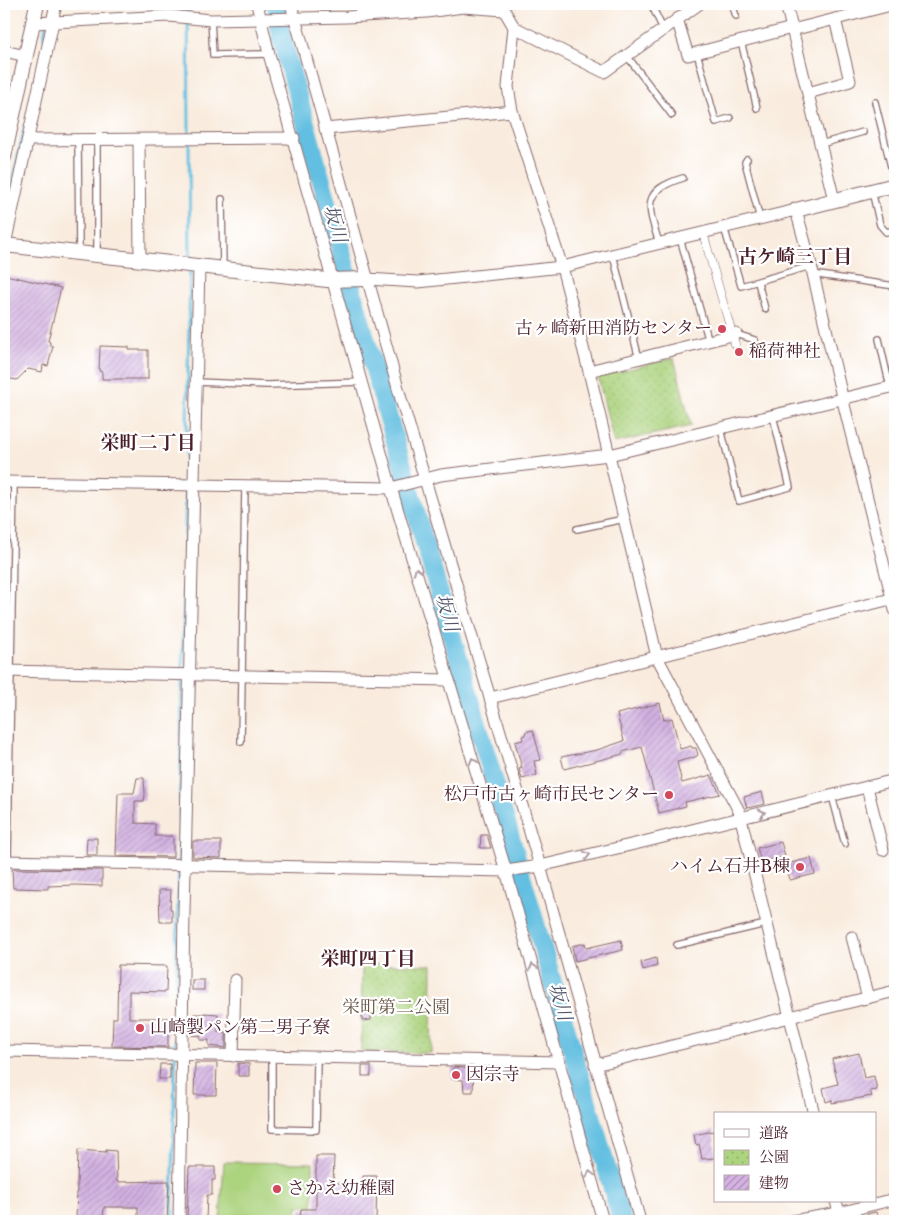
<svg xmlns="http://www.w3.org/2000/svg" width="899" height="1225" viewBox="0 0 899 1225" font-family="'IM FELL English','Noto Serif JP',serif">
<defs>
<pattern id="park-dots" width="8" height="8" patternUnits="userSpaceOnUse" patternTransform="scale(1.25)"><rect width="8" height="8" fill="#acd37e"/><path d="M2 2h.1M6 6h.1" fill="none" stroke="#96b56d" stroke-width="1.8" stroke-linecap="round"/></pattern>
<pattern id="building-hatch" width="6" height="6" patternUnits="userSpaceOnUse" patternTransform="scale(1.25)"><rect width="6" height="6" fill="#d3b2e2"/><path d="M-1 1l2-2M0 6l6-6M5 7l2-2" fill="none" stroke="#ad90b7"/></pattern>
</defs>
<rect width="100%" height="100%" fill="#fff"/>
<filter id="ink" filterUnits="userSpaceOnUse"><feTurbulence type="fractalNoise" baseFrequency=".02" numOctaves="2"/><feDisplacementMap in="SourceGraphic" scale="10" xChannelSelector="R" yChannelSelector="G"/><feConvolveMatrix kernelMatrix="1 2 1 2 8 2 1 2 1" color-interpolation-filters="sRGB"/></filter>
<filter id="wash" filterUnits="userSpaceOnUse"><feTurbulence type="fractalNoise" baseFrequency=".0096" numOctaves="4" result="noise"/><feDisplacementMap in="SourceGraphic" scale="20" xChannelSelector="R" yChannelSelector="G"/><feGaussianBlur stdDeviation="1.12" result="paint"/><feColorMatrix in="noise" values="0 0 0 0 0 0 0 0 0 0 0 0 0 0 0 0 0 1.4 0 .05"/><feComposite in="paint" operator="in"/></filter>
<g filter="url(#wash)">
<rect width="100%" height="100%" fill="#f9ecde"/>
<path fill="#acd37e" stroke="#7b7954" d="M224 1162 313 1163V1206H298L297 1215H239L238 1221H220Z"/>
<g fill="url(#park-dots)" stroke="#7b7954">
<path d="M674 358 691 426 614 443 598 377Z"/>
<path d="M362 964 432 965 431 1053 362 1052 361 1050Z"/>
</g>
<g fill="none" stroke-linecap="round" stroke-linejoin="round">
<g stroke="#63bfe1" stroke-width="3">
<path d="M188 4 189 136"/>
<path d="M512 7 519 4"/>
<path d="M44 38 46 25"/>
<path d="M189 142 190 261"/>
<path d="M4 220 25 125"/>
<path d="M172 1221 190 269"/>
</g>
<path stroke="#63bfe1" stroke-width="19" d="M276 4 282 39 369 351 622 1221"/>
</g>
<g id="blocks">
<g fill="url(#building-hatch)">
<path d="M6 275 61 288 48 341 50 342V346H53L48 366 43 365 42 372 28 369 17 380 4 378V284Z"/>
<path d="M100 346 129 347V350H148V379H102V372L99 371Z"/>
<path d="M660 703 664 720 672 718 680 749 691 746 692 748H696L698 755 695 757 677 762 682 783 711 775 720 794 685 802 686 806 659 813 642 747 622 752 623 754 564 769 561 757 597 750 624 741 617 714Z"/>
<path d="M533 730 541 760 534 761 537 775 522 779 519 769 522 768 515 742 523 740 522 736 526 735 525 732Z"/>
<path d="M137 778H144L145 794 144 801H135V823L155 824V836H173V857L116 856 118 793H134Z"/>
<path d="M762 792 765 804 747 808 744 797Z"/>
<path d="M481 835H487L491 848H480Z"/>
<path d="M87 838H97V855H86Z"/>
<path d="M193 841H221V858L193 857Z"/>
<path d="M781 842 785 856 761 862 757 848Z"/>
<path d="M811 858 815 874 790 880 786 864Z"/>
<path d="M12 869 102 870V886L75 885 48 886V889L13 888Z"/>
<path d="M159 890H171L170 909H172V922H160Z"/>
<path d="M621 940 623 950 575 961 572 946 585 943 586 948Z"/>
<path d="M656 958 657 966 643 970 641 962Z"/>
<path d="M118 965 167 966 166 992 129 991V1018H168V1047L112 1046 113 1018H117Z"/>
<rect x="192" y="980" width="12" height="10"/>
<path d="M362 1009H371V1020L362 1021Z"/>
<path d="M204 1013 218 1014V1032H226V1048L209 1046V1040H200L201 1036 190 1035 193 1014H204Z"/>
<path d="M859 1053 864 1078 874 1076 877 1090 870 1091 872 1096 832 1103V1100L826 1102 823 1088 838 1084 832 1059Z"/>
<path d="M195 1063H217L216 1095H194Z"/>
<path d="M238 1063 249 1064V1076H238Z"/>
<path d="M160 1064H170V1079H159Z"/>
<rect x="362" y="1066" width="9" height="10"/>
<path d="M454 1067 474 1069 473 1092H464L463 1080 452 1079V1070Z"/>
<path d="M713 1131 715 1144V1158L702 1159 699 1144 696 1145 694 1135Z"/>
<path d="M78 1150 106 1152V1150L116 1151 117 1182 169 1181 167 1221H138V1207H104L103 1221H76Z"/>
<path d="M316 1156H334L333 1183H363V1176H377L376 1221H300L301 1209H316Z"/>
<path d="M189 1167H215V1180H212V1195H207L206 1221H187Z"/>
<path d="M876 1212 879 1221H869L867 1214Z"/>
</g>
</g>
</g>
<g filter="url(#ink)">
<use href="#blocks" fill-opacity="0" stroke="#87676a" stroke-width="1"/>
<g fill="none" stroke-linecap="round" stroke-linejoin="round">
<g stroke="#87676a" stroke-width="8">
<g id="service">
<path d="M651 4 663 29"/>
<path d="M732 4 736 16"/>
<path d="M211 20 213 55 269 54"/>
<path d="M741 41 757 108"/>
<path d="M697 53 716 122 730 118"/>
<path d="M627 56 672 115"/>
<path d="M875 102 895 183"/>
<path d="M78 140 79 253"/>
<path d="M821 144 863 132"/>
<path d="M747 159 745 162 760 219"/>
<path d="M872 191 880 225 886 232 895 230"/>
<path d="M222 199 223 269"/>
<path d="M724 227 741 286 811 266"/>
<path d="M680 238 709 342"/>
<path d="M659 243C648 207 640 191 683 178"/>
<path d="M97 255V140"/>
<path d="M613 255 639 359"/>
<path d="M812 274 895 286"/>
<path d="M758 282 765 309"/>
<path d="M736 334 755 340"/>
<path d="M879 339 890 387"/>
<path d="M196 382 267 385 362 382"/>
<path d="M721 429 739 501 790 487 773 416"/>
<path d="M577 529 624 519"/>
<path d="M241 742 245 486"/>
<path d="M832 796 845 844"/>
<path d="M8 861 14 482"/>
<path d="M677 945 766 924"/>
<path d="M272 1056V1129L316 1130 317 1058"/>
</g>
</g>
<g stroke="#87676a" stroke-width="9">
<path id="pedestrian" d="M703 233 735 344"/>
</g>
<g stroke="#87676a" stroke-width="13">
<g id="minor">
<path d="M257 4 269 54 391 488 506 871 603 1221"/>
<path d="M291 4 401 399 540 866 640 1221"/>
<path d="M361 4 364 16"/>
<path d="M786 4 834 200"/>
<path d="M677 19 688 55 792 28"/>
<path d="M52 22 56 4"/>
<path d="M34 23 169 16 211 20 347 17 427 12 463 7 504 10 514 27 508 87 512 111 562 267 589 371 657 657 739 811 814 1114"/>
<path d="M514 27 604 72 699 4"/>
<path d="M792 30 895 4"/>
<path d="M4 51 26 56"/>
<path d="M808 93 850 81 835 19"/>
<path d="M325 129 512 111"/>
<path d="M28 140 294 138"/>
<path d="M139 140 140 259"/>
<path d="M4 249 53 22"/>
<path d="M367 279 418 282 562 267 796 210 810 261 844 405 895 610"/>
<path d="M589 371 736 334"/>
<path d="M4 482 391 488 441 475 609 455 895 386"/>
<path d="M4 671 449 680"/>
<path d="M490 698 895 598"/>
<path d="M867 787 883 850"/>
<path d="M4 861 506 871 540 866 639 843 895 780"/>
<path d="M852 937 868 998"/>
<path d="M4 1051 560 1062"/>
<path d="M233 1056 235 980"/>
<path d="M595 1065 895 991"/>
<path d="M836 1201 841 1221"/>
<path d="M179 1221 184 912 199 266"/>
<path d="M792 1221 839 1213 895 1199"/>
</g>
</g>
<g stroke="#87676a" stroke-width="16">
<g id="tertiary">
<path d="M4 157 37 4"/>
<path d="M796 210 895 185"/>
<path d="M4 245 327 280 367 279"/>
</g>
</g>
<use href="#service" stroke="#fff" stroke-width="5.5"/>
<use href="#pedestrian" stroke="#fff" stroke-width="8"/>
<use href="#minor" stroke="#fff" stroke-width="11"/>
<use href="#tertiary" stroke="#fff" stroke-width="14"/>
</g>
<defs><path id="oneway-chevron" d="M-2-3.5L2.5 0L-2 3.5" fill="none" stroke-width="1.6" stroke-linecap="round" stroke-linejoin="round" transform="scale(1.25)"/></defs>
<g stroke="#ae9aa0">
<use href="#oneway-chevron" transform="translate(417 571) rotate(-107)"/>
<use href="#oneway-chevron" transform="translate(473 761) rotate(-107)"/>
<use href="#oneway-chevron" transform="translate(762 813) rotate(-14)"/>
<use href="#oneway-chevron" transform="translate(587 855) rotate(-13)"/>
<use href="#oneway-chevron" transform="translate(533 967) rotate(-106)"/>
<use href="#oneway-chevron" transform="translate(590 1174) rotate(-105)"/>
</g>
</g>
<g fill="#d1495b" stroke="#fff" stroke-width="2">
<circle cx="722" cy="329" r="5"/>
<circle cx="739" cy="352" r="5"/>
<circle cx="669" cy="795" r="5"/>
<circle cx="800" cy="867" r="5"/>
<circle cx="140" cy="1028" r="5"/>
<circle cx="456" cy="1075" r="5"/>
<circle cx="277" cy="1189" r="5"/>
</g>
<g text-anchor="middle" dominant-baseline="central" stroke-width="4.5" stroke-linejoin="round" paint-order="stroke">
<g font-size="18" fill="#4a1f2b" stroke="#fff" text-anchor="start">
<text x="712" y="329" text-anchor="end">古ヶ崎新田消防センター</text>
<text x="749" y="352">稲荷神社</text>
<text x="659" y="795" text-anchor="end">松戸市古ヶ崎市民センター</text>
<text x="790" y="867" text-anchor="end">ハイム石井B棟</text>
<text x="150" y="1028">山崎製パン第二男子寮</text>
<text x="466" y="1075">因宗寺</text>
<text x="287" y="1189">さかえ幼稚園</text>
</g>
<g font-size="18" fill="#675544" stroke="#fff">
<text x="396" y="1008">栄町第二公園</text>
</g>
<g font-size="19" font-style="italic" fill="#53576b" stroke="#fff">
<text transform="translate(334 224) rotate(74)">坂川</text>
<text transform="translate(446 613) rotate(74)">坂川</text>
<text transform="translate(559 1002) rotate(74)">坂川</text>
</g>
<g font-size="19" font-weight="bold" fill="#4a1f2b" stroke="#fff">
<text x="795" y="258">古ケ崎三丁目</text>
<text x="148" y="444">栄町二丁目</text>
<text x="368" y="960">栄町四丁目</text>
</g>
</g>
<rect width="899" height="1225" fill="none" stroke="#fff" stroke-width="20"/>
<rect x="714" y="1112" width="162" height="90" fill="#ffffff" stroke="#b7a5aa"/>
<rect x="724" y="1129" width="25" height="8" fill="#ffffff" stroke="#b7a5aa"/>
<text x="759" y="1138" font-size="15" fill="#4a1f2b">道路</text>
<rect x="724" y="1150" width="25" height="15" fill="url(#park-dots)" stroke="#b7a5aa"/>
<text x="759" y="1162" font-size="15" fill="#4a1f2b">公園</text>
<rect x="724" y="1175" width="25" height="15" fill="url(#building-hatch)" stroke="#b7a5aa"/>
<text x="759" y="1188" font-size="15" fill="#4a1f2b">建物</text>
</svg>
